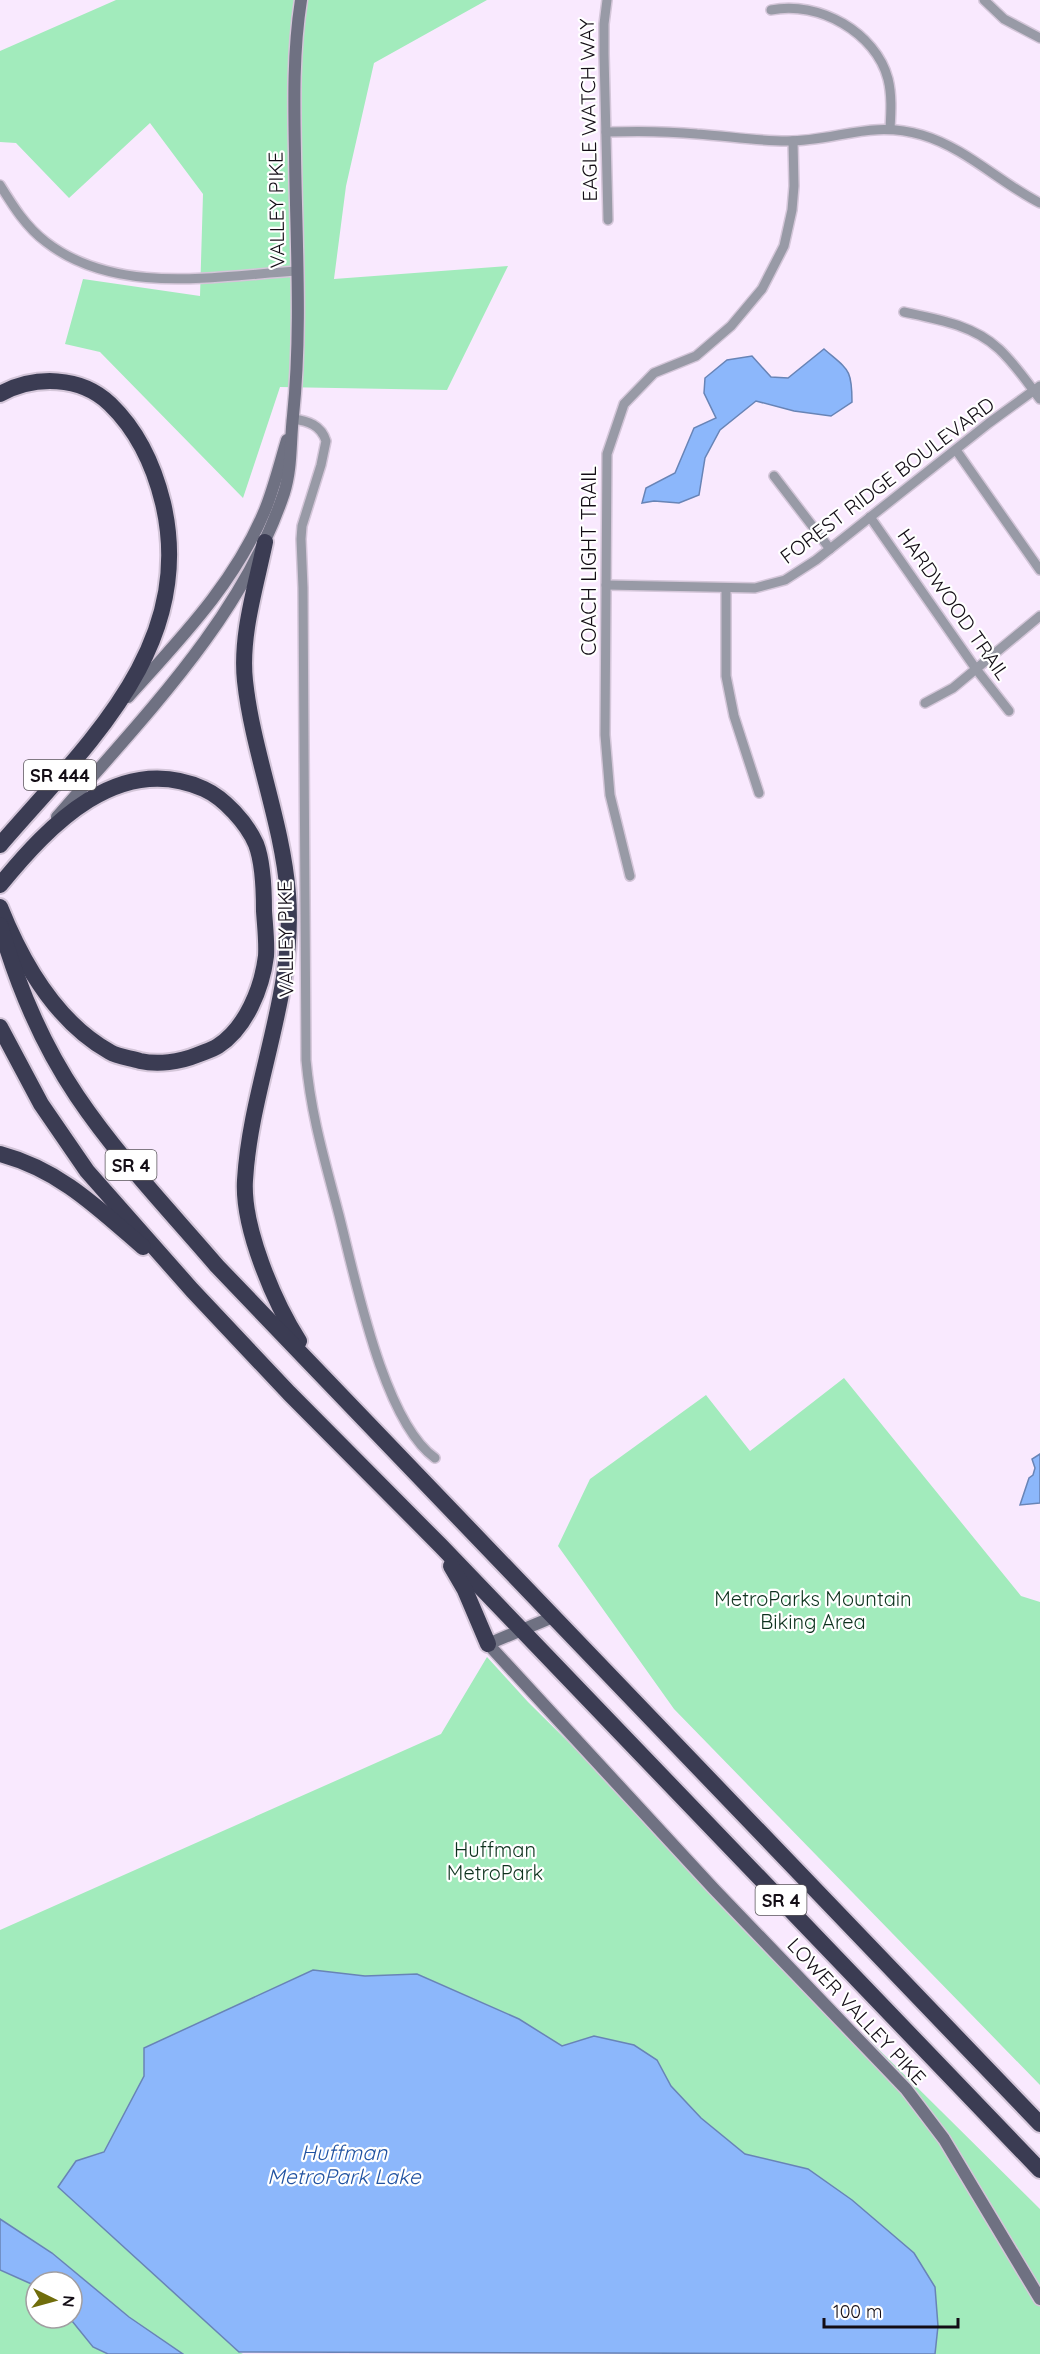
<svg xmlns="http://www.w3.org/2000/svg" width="1040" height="2354" viewBox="0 0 1040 2354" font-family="Quicksand,sans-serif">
<rect width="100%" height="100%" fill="#f9e9fe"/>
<g fill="#a2ebbc">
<path d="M116 0H487L374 63 346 186 334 279 508 266 447 390 280 387 243 498 100 352 65 344 83 279 200 296 203 194 150 123 69 198 16 143 0 142V51Z"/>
<path d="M844 1378 1021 1596 1040 1602V2085L674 1709 558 1546 590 1479 706 1395 750 1451Z"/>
<path d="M487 1657 528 1702 1040 2209V2354H935L938 2326 808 2169 745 2154 701 2118 671 2086 657 2060 594 2036 562 2046 519 2019 417 1974 365 1976 313 1970 144 2076 104 2152 76 2161 239 2352 243 2354H183L129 2317 52 2253 0 2219V1930L441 1734Z"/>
<path d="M0 2270 36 2286V2318H71L93 2347 108 2354H0Z"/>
</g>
<g fill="#8cb7fb" stroke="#6884b6" stroke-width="1.5">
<path d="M824 349C848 370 852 368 852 402L831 416 794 411 756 401 720 430 705 458 699 495 679 503 654 501 642 503 646 488 675 473 694 428 716 418 704 393 705 378 727 360 752 356 771 377 788 378Z"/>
<path d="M1040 1454V1503L1020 1505 1029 1478 1033 1475 1035 1468 1032 1459Z"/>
<path d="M313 1970 365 1976 417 1974 519 2019 562 2046 594 2036 634 2045 657 2060 671 2086 701 2118 745 2154 808 2169 852 2200 914 2253 935 2287 938 2326 935 2354 239 2352 58 2187 76 2161 104 2152 144 2076V2048Z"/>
<path d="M0 2219 52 2253 129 2317 183 2354H108L93 2347 72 2321V2282H36V2286L0 2270Z"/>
</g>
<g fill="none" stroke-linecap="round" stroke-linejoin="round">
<g stroke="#d4c6d9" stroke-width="12">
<g id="street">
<path d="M607 0 604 24V54L608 220"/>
<path d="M984 0 1004 19 1040 38"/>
<path d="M771 10C819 0 876 33 888 79 892 95 891 112 890 129"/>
<path d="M606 132C636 131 666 131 697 134 727 136 757 141 787 141 837 141 870 120 922 135 966 148 1000 183 1040 203"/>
<path d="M0 185C13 206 26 227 46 242 116 296 215 276 297 271"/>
<path d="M904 312C937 319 973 325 999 349 1015 364 1027 382 1040 399"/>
<path d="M293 419C308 421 321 425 326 441L321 465 302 526 301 539 303 588 306 1060C311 1116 325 1161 339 1215 355 1277 383 1421 435 1458"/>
<path d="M956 450 1040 570"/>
<path d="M774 476 830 549"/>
<path d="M870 517 976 669 1009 711"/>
<path d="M606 585 755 588 785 580 816 560 989 423 1040 386"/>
<path d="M726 588V676L734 716 759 793"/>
<path d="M925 703 953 688 1040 616"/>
<path d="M630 876 610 795 605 735 607 454 624 404 654 373 696 356 731 326 762 289 784 246 792 210 794 186 793 141"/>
</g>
</g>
<g stroke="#d4c6d9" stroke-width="15">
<g id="secondary">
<path d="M128 697C180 639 235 583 265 510 274 488 280 463 287 440"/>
<path d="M57 817C142 718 242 619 284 493 292 468 290 442 293 416 302 329 296 241 295 154 294 102 293 51 301 0"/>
<path d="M553 1617 488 1644 714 1889 906 2089 944 2139 1040 2299"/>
</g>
</g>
<g stroke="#d4c6d9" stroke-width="20">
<g id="highway">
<path d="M0 394C35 375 81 376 110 404 138 431 154 466 163 503 197 647 85 746 0 845"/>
<path d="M265 542C256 586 240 636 245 681 253 753 282 821 288 894 296 993 251 1083 245 1180 242 1227 274 1302 299 1341"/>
<path d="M0 885C49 825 119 751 204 789 224 798 247 823 256 844 263 862 264 891 264 911 265 926 267 942 266 956 262 988 246 1028 218 1046 212 1050 204 1052 197 1055 180 1062 158 1065 140 1061 131 1058 118 1057 110 1052 56 1022 22 962 0 907"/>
<path d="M0 925C17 984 42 1044 77 1096 118 1157 170 1211 217 1266L1040 2124"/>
<path d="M0 1027 41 1104 87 1171 192 1290 289 1393 441 1546 1040 2170"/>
<path d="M0 1154C60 1170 98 1208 143 1247"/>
<path d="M451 1566 465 1590 488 1644"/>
</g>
</g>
<use href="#street" stroke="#989aa6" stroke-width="9"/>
<use href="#secondary" stroke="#6f7182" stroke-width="12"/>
<use href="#highway" stroke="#3b3c53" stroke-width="16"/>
</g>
<g text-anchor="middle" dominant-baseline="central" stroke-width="4.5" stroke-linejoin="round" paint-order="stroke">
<g fill="#fff" stroke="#5a565b" stroke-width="1.5">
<rect x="24" y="760" width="72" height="30" rx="4.5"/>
<rect x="105.5" y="1150" width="51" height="30" rx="4.5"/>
<rect x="755.5" y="1885" width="51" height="30" rx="4.5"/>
</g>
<g font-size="18" font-weight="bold" fill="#130d15">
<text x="60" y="775">SR 444</text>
<text x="131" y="1165">SR 4</text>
<text x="781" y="1900">SR 4</text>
</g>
<g font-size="20" fill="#130d15" stroke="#fff">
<text transform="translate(588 110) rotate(-91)">EAGLE WATCH WAY</text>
<text transform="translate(276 210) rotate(-91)">VALLEY PIKE</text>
<text transform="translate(887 480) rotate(-37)">FOREST RIDGE BOULEVARD</text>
<text transform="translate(588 561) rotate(-90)">COACH LIGHT TRAIL</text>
<text transform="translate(954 604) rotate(55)">HARDWOOD TRAIL</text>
<text transform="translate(285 939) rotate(-91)">VALLEY PIKE</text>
<text transform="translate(857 2011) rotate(47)">LOWER VALLEY PIKE</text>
</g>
<g font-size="20" fill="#0d311d" stroke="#fff">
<text x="813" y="1598">MetroParks Mountain<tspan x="813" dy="23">Biking Area</tspan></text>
<text x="495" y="1849">Huffman<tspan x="495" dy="23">MetroPark</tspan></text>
</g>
<g font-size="21" font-style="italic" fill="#2052a1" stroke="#fff">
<text x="344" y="2152">Huffman<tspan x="344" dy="24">MetroPark Lake</tspan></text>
</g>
</g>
<g transform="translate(54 2300) rotate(95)"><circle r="28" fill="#ffffff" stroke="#a19ea1" stroke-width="1.5"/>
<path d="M0-4.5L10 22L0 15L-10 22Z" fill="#706d0b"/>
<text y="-9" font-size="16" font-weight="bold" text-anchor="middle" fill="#130d15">N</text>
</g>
<path d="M824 2318v9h134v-9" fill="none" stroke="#130d15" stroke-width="3"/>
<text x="833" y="2318" font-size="18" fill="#130d15" stroke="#ffffff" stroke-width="4.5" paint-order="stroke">100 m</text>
</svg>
